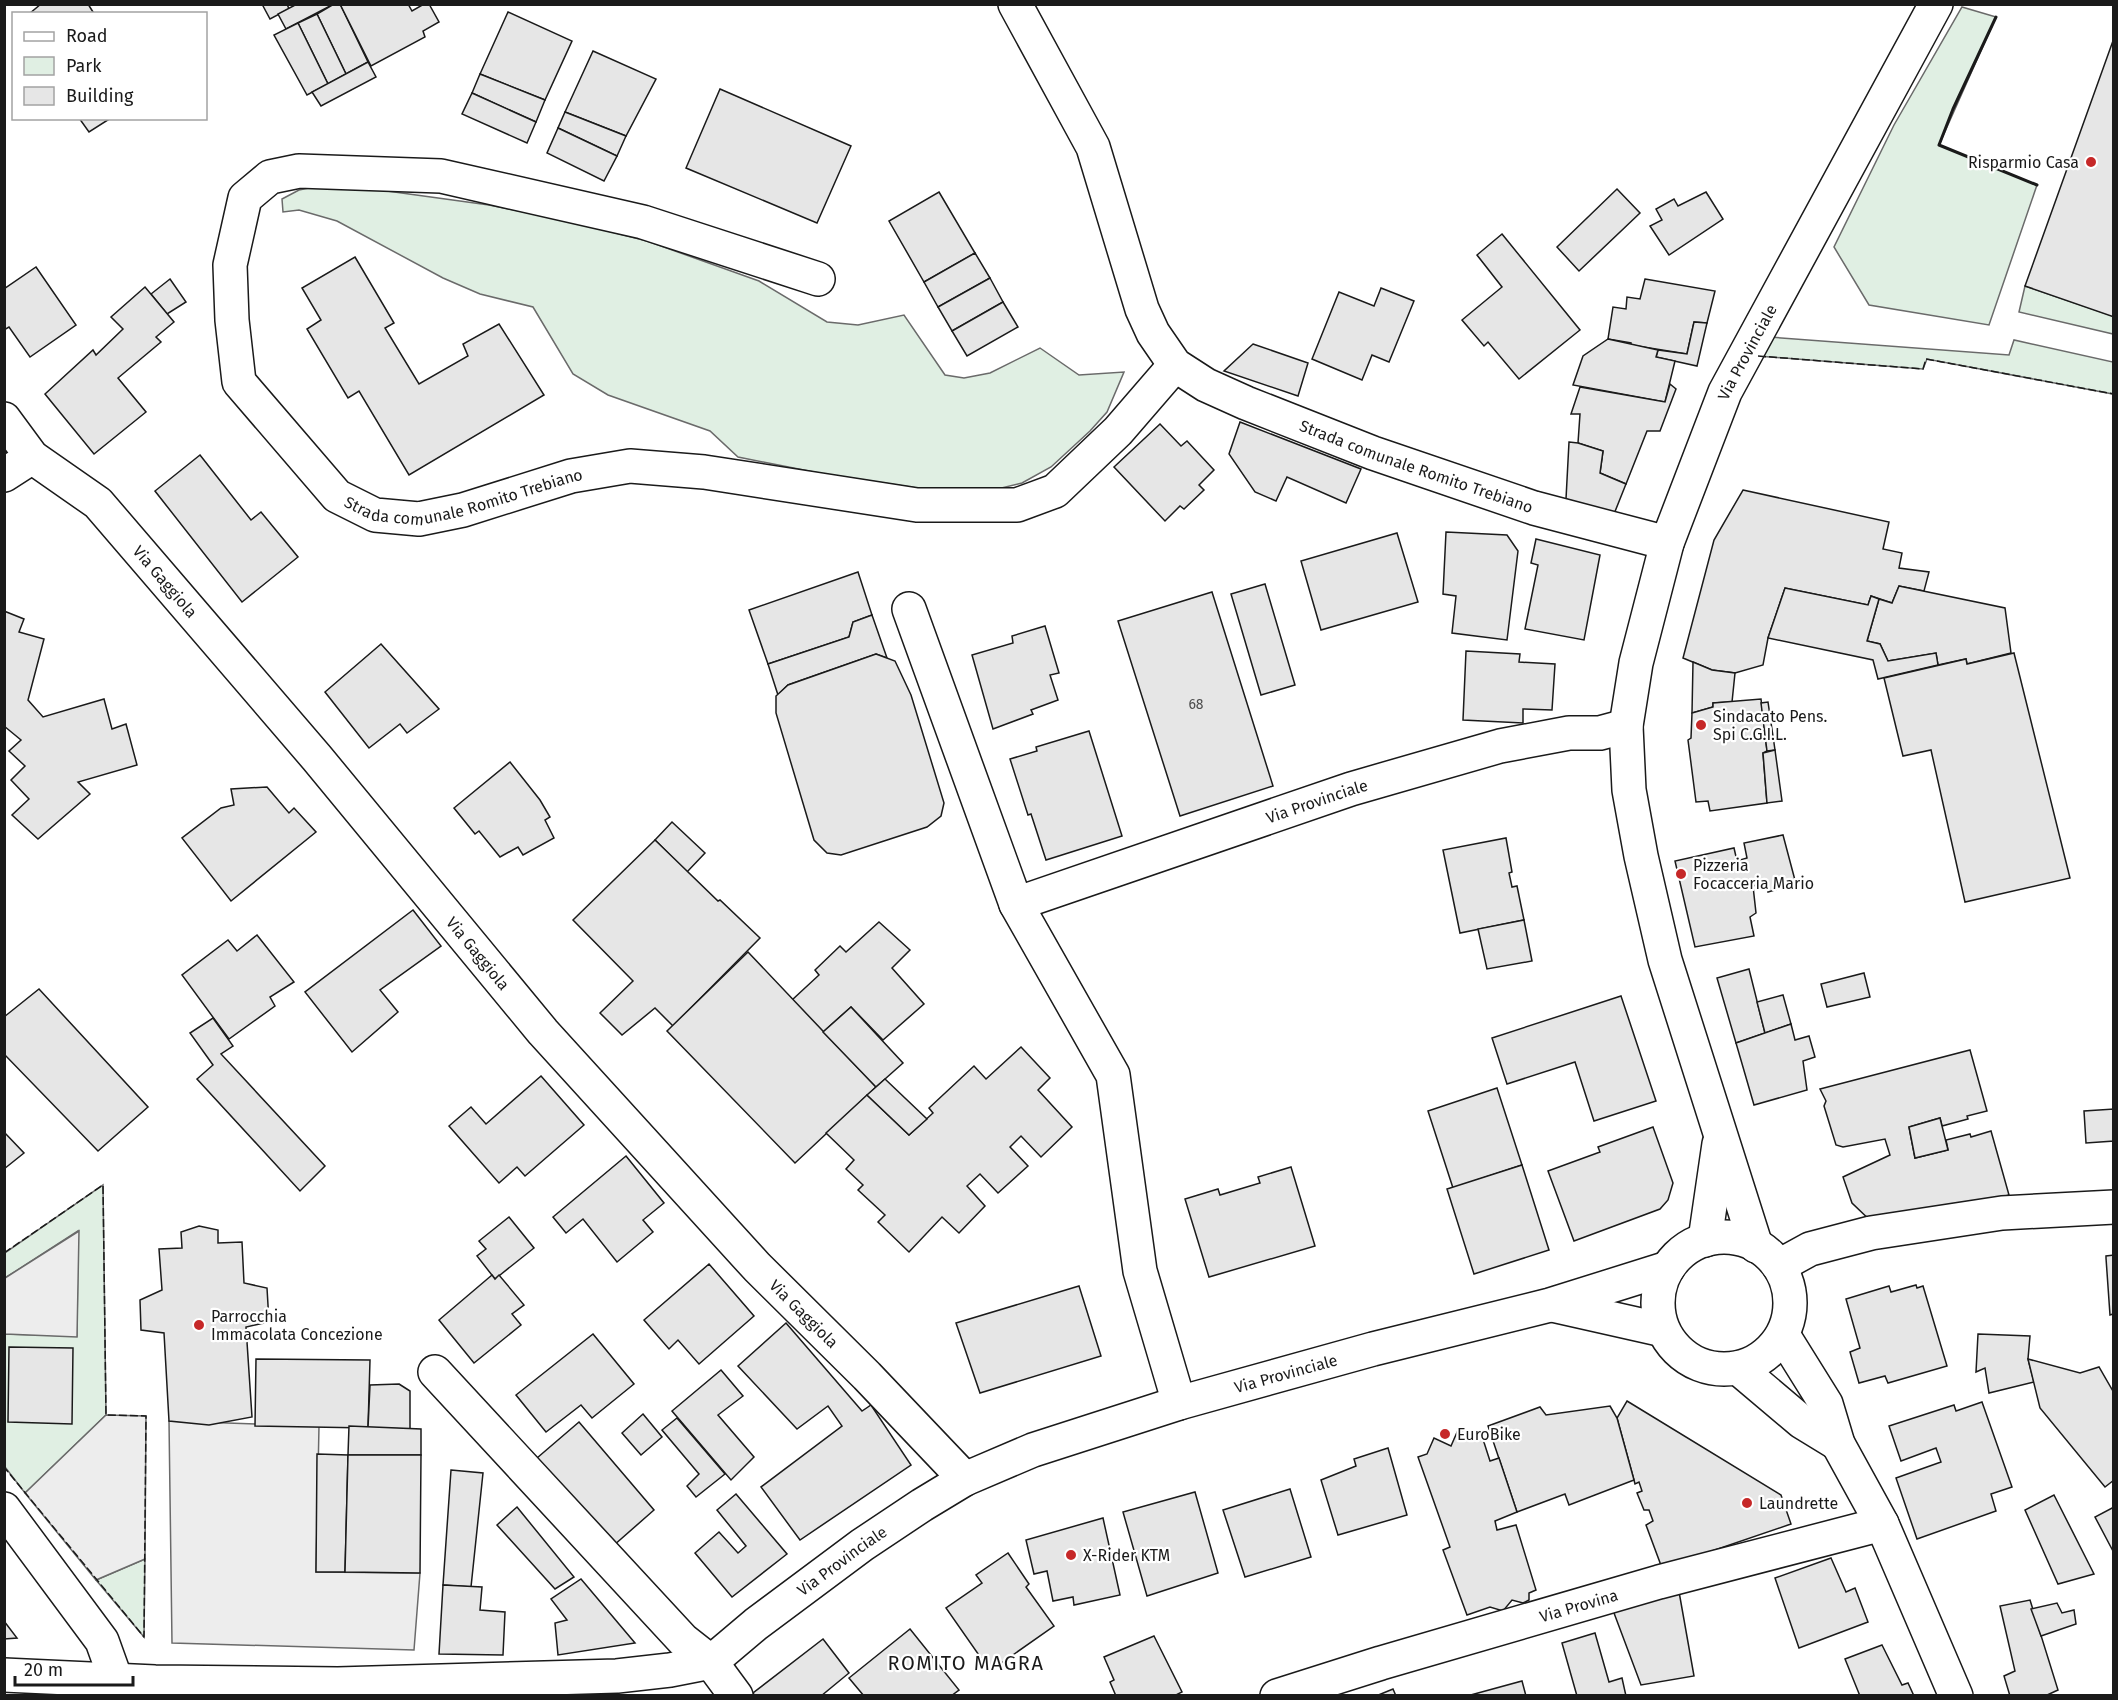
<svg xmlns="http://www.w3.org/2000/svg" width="2118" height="1700" viewBox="0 0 2118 1700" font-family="'Fira Sans',sans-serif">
<rect width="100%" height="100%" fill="#fff"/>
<g fill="#e0efe3" stroke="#6a6a6a" stroke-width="1.5">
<path d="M1962 7 1996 17 1939 145 2037 185 1989 325 1869 305 1834 247 1894 125Z"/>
<path d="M319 186 358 187 489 205 569 221 647 241 759 281 827 322 858 325 904 315 945 375 964 378 990 373 1040 348 1079 375 1124 372 1107 412 1090 431 1051 467 1022 483 989 491 950 493 824 474 738 457 710 431 608 395 573 374 533 307 480 294 443 278 337 221 299 210 283 212 282 199 299 190Z"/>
<path d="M2025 286 2113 316V334L2019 312Z"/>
<path d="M1769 337 2009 355 2014 340 2113 362V394L1927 359 1923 369 1758 356Z"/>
<path d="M103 1185 106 1415 25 1493 5 1467 4 1334 77 1336 78 1231 5 1278V1253Z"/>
<path d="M145 1559 144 1637 96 1580Z"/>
</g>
<g fill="#ededed" stroke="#6a6a6a" stroke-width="1.5">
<path d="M79 1231 77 1337 5 1334V1278Z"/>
<path d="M106 1415 146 1416 145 1559 96 1580 25 1493Z"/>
<path d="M169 1421 319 1426 316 1572 420 1573 414 1650 172 1643Z"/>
</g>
<g fill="#e6e6e6" stroke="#1a1a1a" stroke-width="1.5">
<path d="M41 4H88L93 12 91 14H29Z"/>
<path d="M262 4H287L289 9 270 19Z"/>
<path d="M297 4H334L286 29 278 14Z"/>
<path d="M334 4H340L368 62 346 74 317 14Z"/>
<path d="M340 4H408L412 11 424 4H429L439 22 423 31 425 37 371 66Z"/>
<path d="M508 12 572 41 545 100 480 74Z"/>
<path d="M317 14 346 74 328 84 298 23Z"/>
<path d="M298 23 328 84 307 95 274 35Z"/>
<path d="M2114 38V317L2025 286Z"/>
<path d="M593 51 656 79 626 136 565 112Z"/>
<path d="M368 62 376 77 321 106 312 92Z"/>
<path d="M480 74 545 100 536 122 472 93Z"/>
<path d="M720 89 851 146 817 223 686 168Z"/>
<path d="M472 93 536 122 527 143 462 114Z"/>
<path d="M565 112 626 136 617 156 558 128Z"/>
<path d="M79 118H111L89 132Z"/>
<path d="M558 128 617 156 604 181 547 153Z"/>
<path d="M1617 189 1640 213 1579 271 1557 247Z"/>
<path d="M939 192 975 253 924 282 889 221Z"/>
<path d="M1706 192 1723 219 1669 255 1650 226 1662 220 1656 209 1674 199 1678 206Z"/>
<path d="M1502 234 1580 330 1519 379 1488 342 1484 346 1462 320 1502 287 1477 255Z"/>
<path d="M975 253 990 278 938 307 924 282Z"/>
<path d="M355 257 394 323 385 328 419 384 468 356 463 344 499 324 544 395 409 475 359 391 348 398 307 329 321 320 302 288Z"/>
<path d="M36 267 76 325 30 357 9 327 4 330V289Z"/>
<path d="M990 278 1003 302 952 331 938 307Z"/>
<path d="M170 279 186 302 167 314 151 294Z"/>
<path d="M1645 279 1715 291 1707 323 1694 322 1687 354 1631 345V343L1608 339 1613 307 1626 309 1627 297 1640 299Z"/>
<path d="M145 287 174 322 156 337 161 342 118 378 146 412 94 454 45 394 93 350 96 355 123 329 111 317Z"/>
<path d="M1381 288 1414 301 1389 362 1372 355 1362 380 1312 359 1339 292 1374 306Z"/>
<path d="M1003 302 1018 327 967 356 952 331Z"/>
<path d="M1694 322 1707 323 1697 366 1656 357 1658 350 1687 354Z"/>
<path d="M1608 339 1658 350 1656 357 1675 361 1665 402 1573 385 1583 356Z"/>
<path d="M1253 344 1308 363 1298 396 1224 371Z"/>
<path d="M1670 384 1676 389 1660 431H1647L1626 484 1600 473 1603 451 1578 443 1580 414H1571L1580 387 1665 402Z"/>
<path d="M1240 422 1361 469 1346 503 1287 477 1276 501 1255 492 1229 454Z"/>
<path d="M1160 424 1181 446 1187 441 1214 470 1199 485 1204 490 1184 509 1180 506 1165 521 1114 467Z"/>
<path d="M1569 442 1578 443 1603 451 1600 473 1626 484 1614 514 1566 499Z"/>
<path d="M200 455 251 520 261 512 298 557 242 602 155 491Z"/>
<path d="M1743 490 1889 522 1883 549 1902 553 1899 568 1929 572 1924 591 1899 586 1892 603 1871 596 1868 605 1785 588 1768 638 1763 665 1735 673 1712 670 1683 658 1714 540Z"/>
<path d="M1446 532 1507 535 1518 551 1507 640 1452 633 1456 596 1443 594Z"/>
<path d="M1397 533 1418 602 1321 630 1301 561Z"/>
<path d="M1536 539 1600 555 1584 640 1525 629 1538 565 1531 563Z"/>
<path d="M858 572 872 615 853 622 849 637 768 664 749 610Z"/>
<path d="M1265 584 1295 685 1261 695 1231 594Z"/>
<path d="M1899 586 2005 608 2011 653 1967 664 1966 659 1938 665 1936 653 1888 661 1880 644 1867 641 1879 599 1892 603Z"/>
<path d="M1785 588 1868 605 1871 596 1879 599 1867 641 1880 644 1888 661 1936 653 1938 665 1878 679 1873 660 1768 638Z"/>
<path d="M1212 592 1273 786 1180 816 1118 621Z"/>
<path d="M4 611 24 619 19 632 44 639 28 700 43 717 104 699 112 729 126 724 137 765 78 782 90 794 38 839 12 815 29 799 11 780 25 766 9 751 21 740 4 726Z"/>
<path d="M872 615 887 658 876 654 788 685 778 695 768 664 849 637 853 622Z"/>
<path d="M1045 626 1059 673 1050 675 1058 700 1031 710 1033 714 993 729 972 655 1013 643 1012 636Z"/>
<path d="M381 644 439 709 407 733 400 724 369 748 325 692Z"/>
<path d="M1466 651 1520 654 1519 662 1555 664 1552 710 1523 709V723L1463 720Z"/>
<path d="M2014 653 2070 878 1965 902 1931 750 1903 756 1884 678 1966 659 1967 664Z"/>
<path d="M876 654 895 661 911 695 944 803 941 816 927 827 841 855 827 853 814 840 776 713V696L788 685Z"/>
<path d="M1693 662 1712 670 1735 673 1732 702 1713 703V707L1692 713Z"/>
<path d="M1761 699 1767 751 1763 753 1767 803 1710 811 1708 801 1696 802 1688 740 1691 738 1692 713 1713 707V703Z"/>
<path d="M1768 702 1775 750 1767 751 1761 703Z"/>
<path d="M1089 731 1122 836 1046 860 1031 814 1028 815 1010 759 1037 751 1036 747Z"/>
<path d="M1775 750 1782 801 1767 803 1763 753Z"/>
<path d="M510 762 540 800 550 817 545 820 554 838 523 855 518 847 500 857 479 831 475 834 454 808Z"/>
<path d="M267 787 289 813 294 808 316 832 231 901 182 838 221 808 234 805 231 789Z"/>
<path d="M672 822 705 853 687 872 655 840Z"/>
<path d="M1783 835 1796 884 1768 892 1766 882 1753 886 1756 913 1750 917 1754 936 1695 947 1675 861 1734 848 1737 861 1747 858 1744 843Z"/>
<path d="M1506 838 1512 872 1509 873 1512 887 1517 886 1524 920 1460 933 1443 850Z"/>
<path d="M655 840 718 901 720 900 760 938 673 1026 655 1008 622 1035 600 1013 633 981 573 920Z"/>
<path d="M413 910 441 946 380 990 398 1012 352 1052 305 992Z"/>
<path d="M1524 920 1532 961 1487 969 1478 929Z"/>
<path d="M879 922 910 950 892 968 924 1004 883 1040 851 1007 823 1032 792 1000 819 975 815 970 840 946 846 952Z"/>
<path d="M257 935 294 982 270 997 275 1006 229 1039 182 975 228 940 237 951Z"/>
<path d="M748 952 876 1087 795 1163 667 1031Z"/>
<path d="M1749 969 1765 1033 1736 1043 1717 978Z"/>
<path d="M1864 973 1870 997 1827 1007 1821 984Z"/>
<path d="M39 989 148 1107 98 1151 4 1054V1017Z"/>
<path d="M1783 995 1791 1024 1765 1033 1757 1002Z"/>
<path d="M1621 996 1656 1101 1594 1121 1575 1062 1507 1084 1492 1038Z"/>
<path d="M851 1007 903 1063 876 1087 823 1032Z"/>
<path d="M213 1018 233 1046 221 1054 325 1166 300 1191 197 1079 213 1065 190 1033Z"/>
<path d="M1791 1024 1795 1040 1809 1036 1815 1057 1803 1061 1807 1090 1754 1105 1736 1043Z"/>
<path d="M1021 1047 1050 1078 1038 1090 1072 1127 1041 1157 1021 1136 1010 1147 1028 1166 998 1193 980 1174 967 1186 985 1206 959 1233 942 1217 909 1252 878 1222 885 1215 858 1190 863 1185 846 1169 854 1160 826 1133 867 1095 909 1135 933 1113 929 1108 974 1066 986 1079Z"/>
<path d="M1970 1050 1987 1111 1967 1116 1968 1119 1942 1126 1940 1118 1909 1127 1915 1158 1948 1150 1946 1140 1970 1134 1971 1137 1991 1131 2009 1195 1960 1209 1875 1225 1852 1203 1843 1177 1890 1155 1885 1139 1843 1147 1836 1145 1824 1106 1826 1101 1820 1089Z"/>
<path d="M541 1076 584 1125 525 1176 517 1167 499 1183 449 1126 471 1107 486 1124Z"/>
<path d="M885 1079 927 1119 909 1135 867 1095Z"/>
<path d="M1497 1088 1522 1165 1453 1188 1428 1111Z"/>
<path d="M2114 1109V1141L2086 1143 2084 1111Z"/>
<path d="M1940 1118 1948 1150 1915 1158 1909 1127Z"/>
<path d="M1653 1127 1673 1183 1668 1200 1660 1209 1574 1241 1548 1171 1600 1152 1598 1147Z"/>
<path d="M4 1132 24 1153 4 1169Z"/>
<path d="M626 1156 664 1203 643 1220 653 1232 617 1262 583 1219 566 1233 553 1217Z"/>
<path d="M1522 1165 1549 1250 1474 1274 1447 1189Z"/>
<path d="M1291 1167 1315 1246 1209 1277 1185 1199 1218 1189 1220 1195 1260 1183 1258 1177Z"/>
<path d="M509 1217 534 1248 495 1279 477 1256 486 1249 479 1241Z"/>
<path d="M199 1226 218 1230V1243L242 1242 244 1283 267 1288 269 1322 246 1327 252 1417 209 1425 169 1421 164 1333 141 1330 140 1300 162 1290 159 1249 182 1248 181 1232Z"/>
<path d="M2114 1255V1317L2113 1314 2110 1315 2106 1258V1256Z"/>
<path d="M709 1264 754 1316 699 1364 678 1340 669 1349 644 1320Z"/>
<path d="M492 1275 495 1279 499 1275 524 1305 512 1314 521 1325 474 1363 439 1320Z"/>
<path d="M1916 1285 1917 1288 1923 1286 1947 1366 1888 1383 1885 1376 1859 1383 1850 1352 1860 1348 1846 1299 1889 1286 1891 1292Z"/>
<path d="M1079 1286 1101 1356 980 1393 956 1323Z"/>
<path d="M786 1323 862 1411 871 1405 911 1465 800 1540 761 1487 842 1426 828 1406 797 1429 738 1366Z"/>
<path d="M593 1334 634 1384 592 1418 581 1405 546 1432 516 1395Z"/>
<path d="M1978 1334 2030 1336 2028 1359 2034 1382 1989 1393 1985 1368 1976 1372Z"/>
<path d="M9 1347 73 1348 72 1424 8 1422Z"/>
<path d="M256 1359 370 1360 368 1428 255 1426Z"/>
<path d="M2028 1359 2080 1373 2099 1367 2114 1393V1480L2105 1487 2040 1408Z"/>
<path d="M721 1370 743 1396 718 1415 754 1457 731 1480 672 1411Z"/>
<path d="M399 1384 410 1391V1429L368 1428 370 1385Z"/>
<path d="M1627 1401 1781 1495 1791 1524 1662 1568 1646 1525 1653 1521 1649 1510H1644L1637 1493 1642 1491 1639 1482 1635 1484 1634 1480 1617 1418Z"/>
<path d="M1982 1402 2012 1487 1991 1494 1996 1511 1917 1539 1896 1478 1941 1462 1936 1448 1901 1461 1889 1426 1954 1405 1956 1411Z"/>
<path d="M1610 1406 1617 1418 1634 1480 1569 1505 1565 1494 1517 1512 1488 1426 1540 1407 1546 1415Z"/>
<path d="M643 1414 662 1437 641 1455 622 1433Z"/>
<path d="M677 1418 725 1474 696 1497 687 1486 699 1474 662 1430Z"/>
<path d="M579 1422 654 1510 613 1546 537 1458Z"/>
<path d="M349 1426 421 1429V1455H348Z"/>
<path d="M1458 1430 1472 1437 1481 1433 1490 1461 1499 1458 1517 1512 1495 1521 1497 1530 1516 1525 1536 1590 1529 1593V1600L1523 1603 1512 1600 1503 1611 1490 1607 1467 1615 1443 1550 1450 1547 1418 1457 1427 1454 1434 1438 1451 1446Z"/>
<path d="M1388 1448 1407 1515 1338 1535 1321 1480 1356 1466 1354 1459Z"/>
<path d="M317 1454 348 1455 345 1572H316Z"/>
<path d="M348 1455H421L420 1573 345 1572Z"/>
<path d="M451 1470 483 1473 471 1587 443 1585Z"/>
<path d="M1290 1489 1311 1557 1245 1577 1223 1510Z"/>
<path d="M1195 1492 1218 1573 1147 1596 1123 1512Z"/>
<path d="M736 1494 787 1554 732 1597 695 1553 719 1532 738 1553 746 1546 717 1510Z"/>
<path d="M2054 1495 2094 1574 2058 1584 2025 1510Z"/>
<path d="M517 1507 574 1577 555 1589 497 1525Z"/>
<path d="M2114 1507V1553L2095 1517Z"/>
<path d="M1103 1518 1120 1595 1074 1605 1073 1597 1053 1601 1047 1571 1034 1574 1026 1540Z"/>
<path d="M1008 1553 1029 1584 1026 1587 1054 1626 990 1671 946 1608 982 1583 976 1575Z"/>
<path d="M1831 1558 1846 1592 1855 1588 1868 1622 1799 1648 1775 1578Z"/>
<path d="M581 1579 635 1643 558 1655 555 1623 567 1620 551 1599Z"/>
<path d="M443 1585 482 1587 480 1610 505 1612 503 1655 439 1654Z"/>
<path d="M1678 1586 1694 1676 1641 1685 1611 1605Z"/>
<path d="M2030 1600 2058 1690 2045 1696H2010L2004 1676 2015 1671 2000 1606Z"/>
<path d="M2057 1603 2062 1613 2074 1610 2076 1624 2041 1636 2031 1609Z"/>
<path d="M4 1621 17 1638 4 1639Z"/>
<path d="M910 1629 959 1690 951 1696H864L849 1678Z"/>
<path d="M1595 1633 1609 1682 1622 1678 1626 1696H1577L1562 1643Z"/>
<path d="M1154 1636 1182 1692 1174 1696H1116L1110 1682 1114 1680 1104 1657Z"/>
<path d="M823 1639 849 1673 821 1696H755L753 1693Z"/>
<path d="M1882 1645 1902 1685 1908 1683 1914 1696H1860L1845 1659Z"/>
<path d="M1522 1681 1526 1696H1467Z"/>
<path d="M1393 1689 1396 1696H1376Z"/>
</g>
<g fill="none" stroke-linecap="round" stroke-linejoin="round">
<g stroke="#1a1a1a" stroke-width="36">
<g id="minor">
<path id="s1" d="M1015 4 1093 147 1142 309 1153 333 1175 365 1206 385 1246 403 1373 453 1534 508 1667 543"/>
<path id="s2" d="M818 279 643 222 441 176 299 171 270 177 245 198 230 265 232 320 239 382 337 496 375 515 419 519 463 510 571 476 630 466 704 472 917 505H1017L1055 491 1118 431 1175 365"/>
<path id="s3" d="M4 419 32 457 98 503 317 758 543 1032 757 1267 867 1376 965 1479"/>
<path d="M4 475 32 457"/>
<path d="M909 609 1016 904 1113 1075 1140 1271 1179 1403"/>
<path id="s4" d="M1016 904 1351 789 1500 746 1569 733H1600L1626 726"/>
<path d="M1779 1266 1810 1249 1871 1233 2002 1213 2114 1207"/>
<path d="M435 1372 683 1640 711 1662 736 1696"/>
<path d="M4 1509 102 1641 116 1680"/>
<path id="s5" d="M1277 1696 1381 1663 1659 1582 1882 1524"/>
</g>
</g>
<g stroke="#1a1a1a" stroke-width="36">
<g id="major">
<circle cx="1724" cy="1303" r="66"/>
<path d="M1705 1240 1719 1144"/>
<path id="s6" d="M1756 1246 1665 960 1641 856 1629 790 1626 726 1636 663 1667 543 1725 392 1936 4"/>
<path d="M1552 1305 1663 1330"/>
<path d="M1783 1335 1826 1404 1838 1444 1882 1524 1956 1696"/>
<path d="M1738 1368 1802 1422 1838 1444"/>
<path id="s7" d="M4 1675 155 1682 338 1684 617 1676 670 1670 711 1662 756 1624 862 1545 922 1505 965 1479 1033 1450 1179 1403 1373 1349 1550 1305 1668 1268"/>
</g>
</g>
<use href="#minor" stroke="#fff" stroke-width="33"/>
<use href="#major" stroke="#fff" stroke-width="33"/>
<g stroke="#1a1a1a" stroke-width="1.5" stroke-dasharray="8 3" stroke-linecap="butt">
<path d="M1758 356 1923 369 1926 359 2114 394"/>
<path d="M4 1253 103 1185 106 1415 146 1416 144 1637 4 1467"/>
</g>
<path stroke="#1a1a1a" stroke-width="3" d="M1996 17 1953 109 1939 145 2037 185"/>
</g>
<g fill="#c62828" stroke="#fff" stroke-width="2">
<circle cx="2091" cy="162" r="6"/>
<circle cx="1701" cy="725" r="6"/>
<circle cx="1681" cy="874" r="6"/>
<circle cx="199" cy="1325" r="6"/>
<circle cx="1445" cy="1434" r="6"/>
<circle cx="1747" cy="1503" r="6"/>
<circle cx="1071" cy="1555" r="6"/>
</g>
<g text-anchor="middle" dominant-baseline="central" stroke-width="4.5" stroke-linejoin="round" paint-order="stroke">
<g font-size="14" fill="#4d4d4d">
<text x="1196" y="704">68</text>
</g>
<g font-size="16" fill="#1a1a1a" stroke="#fff" text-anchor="start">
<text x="2079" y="162" text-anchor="end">Risparmio Casa</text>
<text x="1713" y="716">Sindacato Pens.<tspan x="1713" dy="18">Spi C.G.I.L.</tspan></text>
<text x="1693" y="865">Pizzeria<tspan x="1693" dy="18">Focacceria Mario</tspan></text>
<text x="211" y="1316">Parrocchia<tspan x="211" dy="18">Immacolata Concezione</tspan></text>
<text x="1457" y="1434">EuroBike</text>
<text x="1759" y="1503">Laundrette</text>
<text x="1083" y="1555">X-Rider KTM</text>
</g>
<g font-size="16" fill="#1a1a1a" stroke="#fff">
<text stroke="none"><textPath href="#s6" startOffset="933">Via Provinciale</textPath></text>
<text stroke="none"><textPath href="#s1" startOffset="660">Strada comunale Romito Trebiano</textPath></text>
<text stroke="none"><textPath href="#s2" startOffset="1065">Strada comunale Romito Trebiano</textPath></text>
<text stroke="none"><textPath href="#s3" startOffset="231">Via Gaggiola</textPath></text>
<text stroke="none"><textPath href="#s4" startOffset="318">Via Provinciale</textPath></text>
<text stroke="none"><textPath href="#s3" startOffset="717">Via Gaggiola</textPath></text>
<text stroke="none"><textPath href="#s3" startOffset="1203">Via Gaggiola</textPath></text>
<text stroke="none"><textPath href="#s7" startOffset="1360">Via Provinciale</textPath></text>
<text stroke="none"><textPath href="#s7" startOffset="874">Via Provinciale</textPath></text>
<text stroke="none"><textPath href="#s5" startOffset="315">Via Provina</textPath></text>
</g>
<g font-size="20" letter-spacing="1.5" fill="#1a1a1a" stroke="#fff">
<text x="966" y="1663">ROMITO MAGRA</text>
</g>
</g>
<rect width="2118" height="1700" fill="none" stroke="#1a1a1a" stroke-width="12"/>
<rect x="12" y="12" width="195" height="108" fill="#ffffff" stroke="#a3a3a3" stroke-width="1.5"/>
<rect x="24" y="32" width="30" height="9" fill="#ffffff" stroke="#a3a3a3" stroke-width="1.5"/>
<text x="66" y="42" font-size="18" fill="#1a1a1a">Road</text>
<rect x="24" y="57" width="30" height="18" fill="#e0efe3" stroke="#a3a3a3" stroke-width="1.5"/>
<text x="66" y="72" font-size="18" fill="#1a1a1a">Park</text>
<rect x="24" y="87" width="30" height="18" fill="#e6e6e6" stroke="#a3a3a3" stroke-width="1.5"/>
<text x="66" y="102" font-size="18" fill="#1a1a1a">Building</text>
<path d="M15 1676v9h118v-9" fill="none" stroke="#1a1a1a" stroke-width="3"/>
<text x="24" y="1676" font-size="18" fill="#1a1a1a" stroke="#ffffff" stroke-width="4.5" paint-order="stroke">20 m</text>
</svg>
